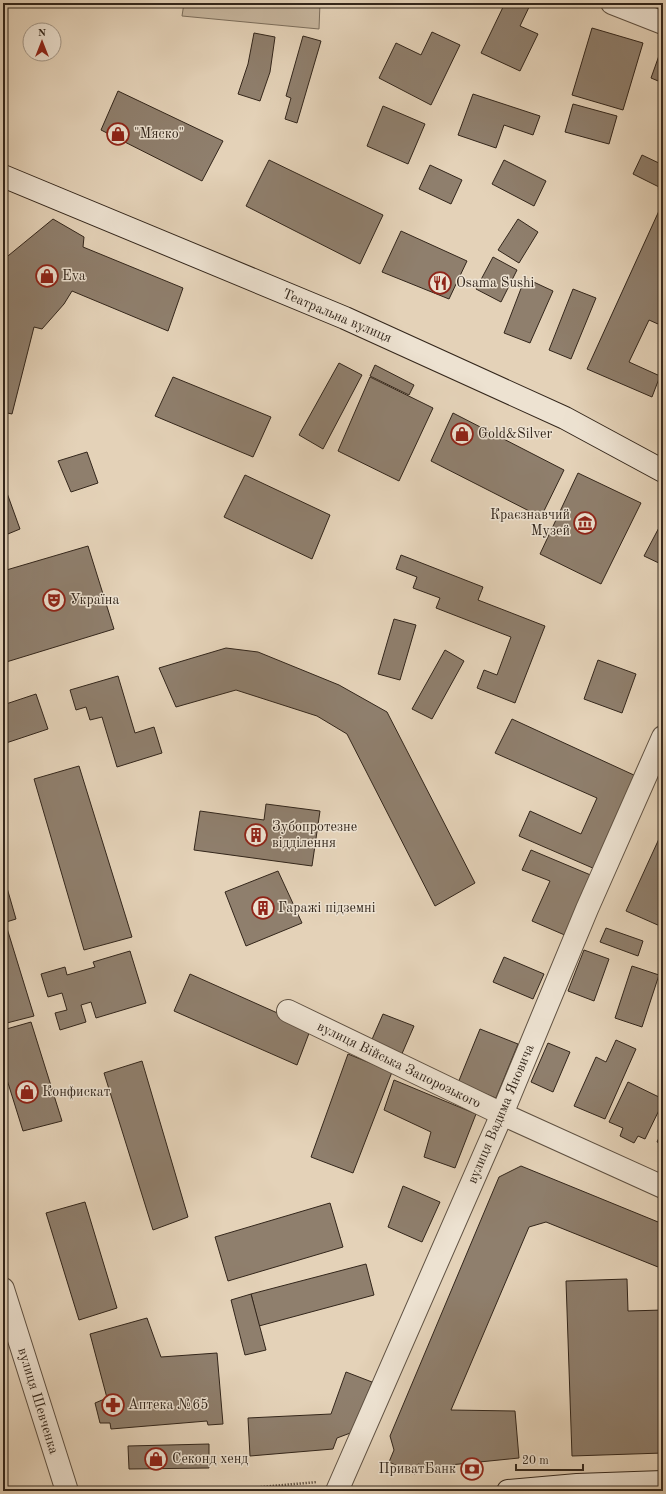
<svg xmlns="http://www.w3.org/2000/svg" width="666" height="1494" viewBox="0 0 666 1494" font-family="'Old Standard TT',serif">
<rect width="100%" height="100%" fill="#e4d2b8"/>
<filter id="stains"><feTurbulence type="fractalNoise" baseFrequency=".005" numOctaves="4"/><feColorMatrix values="0 0 0 0 .2 0 0 0 0 .09 0 0 0 0 .02 0 0 0 .5 -.17"/></filter>
<radialGradient id="worn" r=".72"><stop offset=".6" stop-color="#630" stop-opacity="0"/><stop offset="1" stop-color="#630" stop-opacity=".3"/></radialGradient>
<path fill="#c6b59d" stroke="#7c6e5c" d="M184 3H320L319 29 182 16Z"/>
<g fill="#8f7f6d" stroke="#33261b">
<path d="M505 3H531L520 26 538 34 520 71 481 53Z"/>
<path d="M592 28 643 43 623 110 572 95Z"/>
<path d="M432 32 460 45 431 105 379 78 396 43 421 55Z"/>
<path d="M254 33 275 37 270 72 260 101 238 94 248 64Z"/>
<path d="M303 36 321 41 297 123 285 119 291 98 286 96Z"/>
<path d="M661 50 663 51V83L651 78Z"/>
<path d="M118 91 223 141 202 181 101 130Z"/>
<path d="M473 94 540 116 533 135 504 125 496 148 458 135Z"/>
<path d="M573 104 617 116 609 144 565 132Z"/>
<path d="M383 106 425 124 408 164 367 146Z"/>
<path d="M642 155 663 165V189L633 174Z"/>
<path d="M269 160 383 215 360 264 246 206Z"/>
<path d="M504 160 546 181 534 206 492 184Z"/>
<path d="M430 165 462 180 451 204 419 189Z"/>
<path d="M663 202V312L658 324 649 320 629 362 660 376 652 397 587 369Z"/>
<path d="M53 219 84 237 83 247 183 288 168 331 72 291 64 304 42 329 34 327 12 414 3 412V260Z"/>
<path d="M518 219 538 232 519 263 498 250Z"/>
<path d="M401 231 467 261 449 299 382 272Z"/>
<path d="M493 257 517 270 501 302 476 289Z"/>
<path d="M525 278 553 291 530 343 504 333Z"/>
<path d="M573 289 596 298 571 359 549 350Z"/>
<path d="M339 363 362 375 323 449 299 435Z"/>
<path d="M375 365 414 385 409 395 370 376Z"/>
<path d="M173 377 271 417 253 457 155 416Z"/>
<path d="M370 377 433 408 399 481 338 451Z"/>
<path d="M453 413 564 470 541 517 431 461Z"/>
<path d="M87 452 98 483 71 492 58 461Z"/>
<path d="M578 473 641 503 601 584 540 554Z"/>
<path d="M245 475 330 515 312 559 224 517Z"/>
<path d="M3 482 20 529 3 536Z"/>
<path d="M663 520V565L644 556Z"/>
<path d="M88 546 114 629 3 663V571Z"/>
<path d="M401 555 483 587 478 600 545 626 515 703 477 688 484 670 497 675 511 637 436 608 440 598 413 588 417 577 396 569Z"/>
<path d="M394 619 416 625 400 680 378 674Z"/>
<path d="M226 648 258 652 339 685 387 712 475 883 435 906 347 734 317 716 236 690 176 707 159 668Z"/>
<path d="M445 650 464 661 432 719 412 709Z"/>
<path d="M598 660 636 674 622 713 584 699Z"/>
<path d="M118 676 135 733 154 727 162 753 117 767 102 717 90 720 86 707 76 710 70 690Z"/>
<path d="M36 694 48 729 3 744V705Z"/>
<path d="M512 719 636 776 595 869 519 836 530 811 581 834 597 798 495 753Z"/>
<path d="M79 766 132 937 84 950 34 779Z"/>
<path d="M266 804 320 811 312 866 194 850 200 811 264 820Z"/>
<path d="M663 830V919L660 926 626 911Z"/>
<path d="M531 850 593 876 567 936 532 921 550 881 522 870Z"/>
<path d="M278 871 302 923 246 946 225 892Z"/>
<path d="M3 874 16 919 3 923Z"/>
<path d="M6 925 34 1016 3 1024V926Z"/>
<path d="M606 928 643 941 638 956 600 942Z"/>
<path d="M584 950 609 959 594 1001 568 991Z"/>
<path d="M130 951 146 1003 96 1018 91 1002 81 1005 86 1022 60 1030 55 1013 67 1010 62 993 48 997 41 974 65 967 67 975 95 967 93 962Z"/>
<path d="M504 957 544 974 533 999 493 982Z"/>
<path d="M663 958V971L659 969Z"/>
<path d="M632 966 659 975 642 1027 615 1018Z"/>
<path d="M190 974 311 1028 297 1065 174 1011Z"/>
<path d="M383 1014 414 1026 401 1056 370 1044Z"/>
<path d="M31 1022 62 1121 23 1131 3 1067V1030Z"/>
<path d="M480 1029 518 1044 496 1098 458 1083Z"/>
<path d="M616 1040 636 1049 605 1119 574 1106 596 1057 606 1062Z"/>
<path d="M548 1043 570 1052 553 1092 531 1082Z"/>
<path d="M348 1054 392 1072 353 1173 311 1157Z"/>
<path d="M142 1061 188 1217 153 1230 104 1073Z"/>
<path d="M394 1080 476 1114 455 1168 424 1157 431 1132 384 1110Z"/>
<path d="M628 1082 663 1099V1102L645 1139 638 1136 634 1143 620 1136 623 1128 609 1122Z"/>
<path d="M663 1129V1144L657 1142Z"/>
<path d="M521 1166 663 1224V1269L546 1222 529 1227 451 1410 515 1411 519 1458 430 1467 418 1464 415 1474 389 1462 394 1450 390 1436 499 1177Z"/>
<path d="M403 1186 440 1202 422 1242 388 1227Z"/>
<path d="M85 1202 117 1308 79 1320 46 1213Z"/>
<path d="M330 1203 343 1247 228 1281 215 1237Z"/>
<path d="M366 1264 374 1295 259 1326 251 1294Z"/>
<path d="M627 1279 628 1311 663 1310V1453L572 1456 566 1281Z"/>
<path d="M251 1294 266 1350 245 1355 231 1300Z"/>
<path d="M147 1318 161 1357 217 1353 223 1424 208 1425 207 1421 111 1429 110 1423H100L95 1403 107 1398 90 1334Z"/>
<path d="M346 1372 372 1382 353 1432 337 1438 333 1449 250 1456 248 1418 331 1414Z"/>
<path d="M209 1444V1468L129 1469 128 1446Z"/>
</g>
<g fill="none" stroke-linecap="round" stroke-linejoin="round">
<g stroke="#5f5142" stroke-width="24">
<g id="street">
<path d="M612 3 663 23"/>
<path d="M288 1011 502 1114 663 1187"/>
<path d="M3 1289 67 1491"/>
<path d="M337 1491 502 1114 587 909 663 737"/>
</g>
</g>
<g stroke="#33261b" stroke-width="24">
<g id="secondary">
<path d="M3 176 345 318 565 418 663 471"/>
<path d="M508 1491 577 1485 663 1482"/>
</g>
</g>
<path stroke="#33261b" stroke-width="2.5" stroke-dasharray="1 2" stroke-linecap="butt" d="M216 1491 317 1482"/>
<use href="#street" stroke="#ede2d1" stroke-width="22"/>
<use href="#secondary" stroke="#ede2d1" stroke-width="22"/>
</g>
<defs>
<g id="shop-ring" transform="scale(1.15)"><circle r="9.5" fill="#ede2d1" stroke="#8f2418" stroke-width="1.5"/><path d="M-5-2.5h2.3a2.7 3.5 0 0 1 5.4 0H5L5.5 6h-11ZM-1.5-2.5h3a1.5 2.3 0 0 0-3 0Z" fill="#8f2418"/></g>
<g id="restaurant-ring" transform="scale(1.15)"><circle r="9.5" fill="#ede2d1" stroke="#8f2418" stroke-width="1.5"/><path d="M-5-6h1v4h1v-4h1v4h1v-4h1v5L-1.5 .5V6h-2V.5L-5-1ZM5-6V6H3V1.5H1.5Q1.5-4 5-6Z" fill="#8f2418"/></g>
<g id="museum-ring" transform="scale(1.15)"><circle r="9.5" fill="#ede2d1" stroke="#8f2418" stroke-width="1.5"/><path d="M0-6L6-3V-2H-6V-3ZM-5-1h2V3h-2ZM-1-1h2V3h-2ZM3-1h2V3H3ZM-6 4H6V6H-6Z" fill="#8f2418"/></g>
<g id="theatre-ring" transform="scale(1.15)"><circle r="9.5" fill="#ede2d1" stroke="#8f2418" stroke-width="1.5"/><path d="M-5-5.5Q0-4 5-5.5V0Q5 5 0 6Q-5 5-5 0ZM-3.3-2.5H-1v1.5H-3.3ZM1-2.5H3.3v1.5H1ZM-2.8 1Q0 5.5 2.8 1Z" fill="#8f2418"/></g>
<g id="building-ring" transform="scale(1.15)"><circle r="9.5" fill="#ede2d1" stroke="#8f2418" stroke-width="1.5"/><path d="M-4-6H4V6H1V3H-1V6H-4ZM-2.5-4.3h1.7v1.8h-1.7ZM.8-4.3h1.7v1.8H.8ZM-2.5-1h1.7V.8h-1.7ZM.8-1h1.7V.8H.8Z" fill="#8f2418"/></g>
<g id="pharmacy-ring" transform="scale(1.15)"><circle r="9.5" fill="#ede2d1" stroke="#8f2418" stroke-width="1.5"/><path d="M-2-6h4v4h4v4h-4v4h-4v-4h-4v-4h4Z" fill="#8f2418"/></g>
<g id="bank-ring" transform="scale(1.15)"><circle r="9.5" fill="#ede2d1" stroke="#8f2418" stroke-width="1.5"/><path d="M-6-4H6V4H-6ZM0-2.3a2.3 2.3 0 1 0 0 4.6a2.3 2.3 0 1 0 0-4.6Z" fill="#8f2418"/></g>
</defs>
<g fill-rule="evenodd">
<use href="#shop-ring" x="118" y="134"/>
<use href="#shop-ring" x="47" y="276"/>
<use href="#restaurant-ring" x="440" y="283"/>
<use href="#shop-ring" x="462" y="434"/>
<use href="#museum-ring" x="585" y="523"/>
<use href="#theatre-ring" x="54" y="600"/>
<use href="#building-ring" x="256" y="835"/>
<use href="#building-ring" x="263" y="908"/>
<use href="#shop-ring" x="27" y="1092"/>
<use href="#pharmacy-ring" x="113" y="1405"/>
<use href="#shop-ring" x="156" y="1459"/>
<use href="#bank-ring" x="472" y="1469"/>
</g>
<g text-anchor="middle" dominant-baseline="central" stroke-width="3" stroke-linejoin="round" paint-order="stroke">
<g font-size="14" fill="#33261b" stroke="#ede2d1" text-anchor="start">
<text x="134" y="134">"Мяско"</text>
<text x="62" y="276">Eva</text>
<text x="456" y="283">Osama Sushi</text>
<text x="478" y="434">Gold&amp;Silver</text>
<text x="570" y="515" text-anchor="end">Краєзнавчий<tspan x="570" dy="16">Музей</tspan></text>
<text x="70" y="600">Україна</text>
<text x="272" y="827">Зубопротезне<tspan x="272" dy="16">відділення</tspan></text>
<text x="278" y="908">Гаражі підземні</text>
<text x="42" y="1092">Конфискат</text>
<text x="128" y="1405">Аптека №65</text>
<text x="172" y="1459">Секонд хенд</text>
<text x="456" y="1469" text-anchor="end">ПриватБанк</text>
</g>
<g font-size="14" fill="#33261b" stroke="#ede2d1">
<text transform="translate(337 316) rotate(23)">Театральна вулиця</text>
<text transform="translate(399 1065) rotate(26)">вулиця Війська Запорозького</text>
<text transform="translate(501 1114) rotate(-67)">вулиця Вадима Яновича</text>
<text transform="translate(38 1401) rotate(73)">вулиця Шевченка</text>
</g>
</g>
<rect width="666" height="1494" fill="none" stroke="#e4d2b8" stroke-width="16"/>
<rect x="4" y="4" width="658" height="1486" fill="none" stroke="#33261b" stroke-width="2"/>
<rect x="8" y="8" width="650" height="1478" fill="none" stroke="#33261b"/>
<g transform="translate(42 42)"><circle r="19" fill="#ede2d1" stroke="#a39788"/>
<path d="M0-3L7 15L0 10L-7 15Z" fill="#8f2418"/>
<text y="-6" font-size="11" font-weight="bold" text-anchor="middle" fill="#33261b">N</text>
</g>
<path d="M516 1464v6h67v-6" fill="none" stroke="#33261b" stroke-width="2"/>
<text x="522" y="1464" font-size="12" fill="#33261b" stroke="#ede2d1" stroke-width="3" paint-order="stroke">20 m</text>
<rect width="100%" height="100%" filter="url(#stains)"/>
<rect width="100%" height="100%" fill="url(#worn)"/>
</svg>
